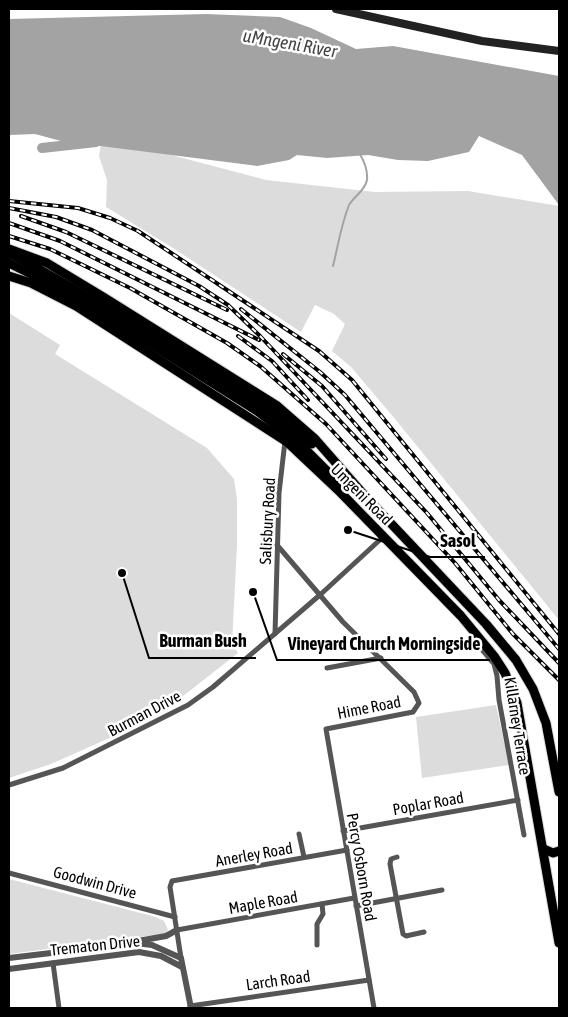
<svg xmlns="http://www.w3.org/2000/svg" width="568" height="1017" viewBox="0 0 568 1017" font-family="'Asap Condensed',sans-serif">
<rect width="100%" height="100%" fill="#fff"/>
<g fill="#dcdcdc">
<path d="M101 144 133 145 266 180 375 192 468 191 559 206V620L395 419 351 367 332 351 345 324 334 314 315 305 301 332 173 248 106 207 107 180 99 156Z"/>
<path d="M9 313 60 345 55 354 207 448 234 479 237 500V545L232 644 238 653 178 700 114 736 51 764 9 778Z"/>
<path d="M496 705 509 765 422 778 416 717Z"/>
<path d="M9 879 156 917 164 921 168 930 164 934 9 954Z"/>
</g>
<path fill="#a3a3a3" d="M206 14 280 17 311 28 356 49 393 46 559 76V205L522 155 479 136 469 152 428 161 398 160 368 155 327 158 297 155 289 160 257 166 61 141 35 134 9 135V19Z"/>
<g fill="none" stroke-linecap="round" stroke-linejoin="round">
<path stroke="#a3a3a3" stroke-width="2" d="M333 266C338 246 341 225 349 205 354 196 365 191 367 180 368 171 364 160 359 153"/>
<path stroke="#a3a3a3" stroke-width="10" d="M42 148 96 142"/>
<g stroke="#dbdbdb" stroke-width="11">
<g id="primary">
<path d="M9 249 47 263 105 298 276 405 315 439 365 496 486 624 516 660 533 689 546 723 559 792"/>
<path d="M9 253C72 286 132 324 193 362 234 388 276 411 312 444"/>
<path d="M9 263 71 294 257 411 298 442 331 475 337 485"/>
<path d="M9 276 31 283 76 306 287 442 340 492 461 616 494 656 505 673 517 703 559 943"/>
<path d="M544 849 553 853 559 851"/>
</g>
</g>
<g stroke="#555" stroke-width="5">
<path d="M277 545 343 622 414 692 419 703 413 712 326 729 374 1008"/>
<path d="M473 633 477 644 494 664 497 676 499 700 524 835"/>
<path d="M275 634 279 493 285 441"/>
<path d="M327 668 381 658"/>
<path d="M9 785 63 768 188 705 213 687 321 594 383 537"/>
<path d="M343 831 518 800"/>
<path d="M299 834 304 857"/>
<path d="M397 857 391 859 390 864 403 934 406 936 424 932"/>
<path d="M9 873 175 917"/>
<path d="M356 906 442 890"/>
<path d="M177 930 354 898"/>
<path d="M317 945V924L323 914 322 904"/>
<path d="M181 958 170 887 172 881 347 850"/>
<path d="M53 963 59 1008"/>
<path d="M190 1006 369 980"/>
</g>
<g stroke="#555" stroke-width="6">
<path d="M138 941 166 936 177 930"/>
<path d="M9 958 135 943 152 945 181 958 191 1008"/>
<path d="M9 969 139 952 161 956 182 967"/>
</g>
<path stroke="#222" stroke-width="8" d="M336 9 482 41 559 51"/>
<use href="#primary" stroke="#000" stroke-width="9"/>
<g stroke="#000" stroke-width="4">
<g id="rail">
<path d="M9 201 78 208 110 218 138 231 319 351 352 380 559 634"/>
<path d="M9 208 56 217 92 230 199 286 228 305 260 336 427 513 499 600 559 663"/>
<path d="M21 216 66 232 227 310"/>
<path d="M9 223 60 241 259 340"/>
<path d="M9 236 50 249 130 288 227 343 260 366 326 424 455 563 513 634 559 680"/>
<path d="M241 309 320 372 345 395 559 649"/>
<path d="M238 336 272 361 308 400"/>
<path d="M283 354 322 386 386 459"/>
</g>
</g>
<use href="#rail" stroke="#fff" stroke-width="2" stroke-dasharray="5.5" stroke-linecap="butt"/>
</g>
<g text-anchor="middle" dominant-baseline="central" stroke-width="5" stroke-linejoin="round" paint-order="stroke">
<g font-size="16" fill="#000" stroke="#fff">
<text transform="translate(362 494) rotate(45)">Umgeni Road</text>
<text transform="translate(267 521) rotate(-87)">Salisbury Road</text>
<text transform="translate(369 707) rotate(-11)">Hime Road</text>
<text transform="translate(144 713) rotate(-28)">Burman Drive</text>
<text transform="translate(518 726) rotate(81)">Killarney Terrace</text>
<text transform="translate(428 803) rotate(-10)">Poplar Road</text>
<text transform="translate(254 854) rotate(-10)">Anerley Road</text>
<text transform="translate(362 867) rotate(80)">Percy Osborn Road</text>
<text transform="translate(95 882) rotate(15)">Goodwin Drive</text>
<text transform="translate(263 902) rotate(-10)">Maple Road</text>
<text transform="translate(95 945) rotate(-6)">Trematon Drive</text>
<text transform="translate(278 980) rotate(-8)">Larch Road</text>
</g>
<g font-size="18" font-style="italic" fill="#444" stroke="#fff">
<text transform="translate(290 43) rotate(10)">uMngeni River</text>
</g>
</g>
<path fill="none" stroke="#000" stroke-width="2" d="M348 530L430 557H485M122 573L149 658H256M253 592L277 660H490"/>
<g fill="#000" stroke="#fff" stroke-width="2">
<circle cx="348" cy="530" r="5"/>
<circle cx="122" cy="573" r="5"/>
<circle cx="253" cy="592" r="5"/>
</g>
<g font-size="18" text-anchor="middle" font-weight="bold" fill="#000" stroke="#fff" stroke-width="5" stroke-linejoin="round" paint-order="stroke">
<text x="458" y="547">Sasol</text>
<text x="203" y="647">Burman Bush</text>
<text x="384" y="650">Vineyard Church Morningside</text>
</g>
<rect width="568" height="1017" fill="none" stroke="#000000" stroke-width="20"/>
</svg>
